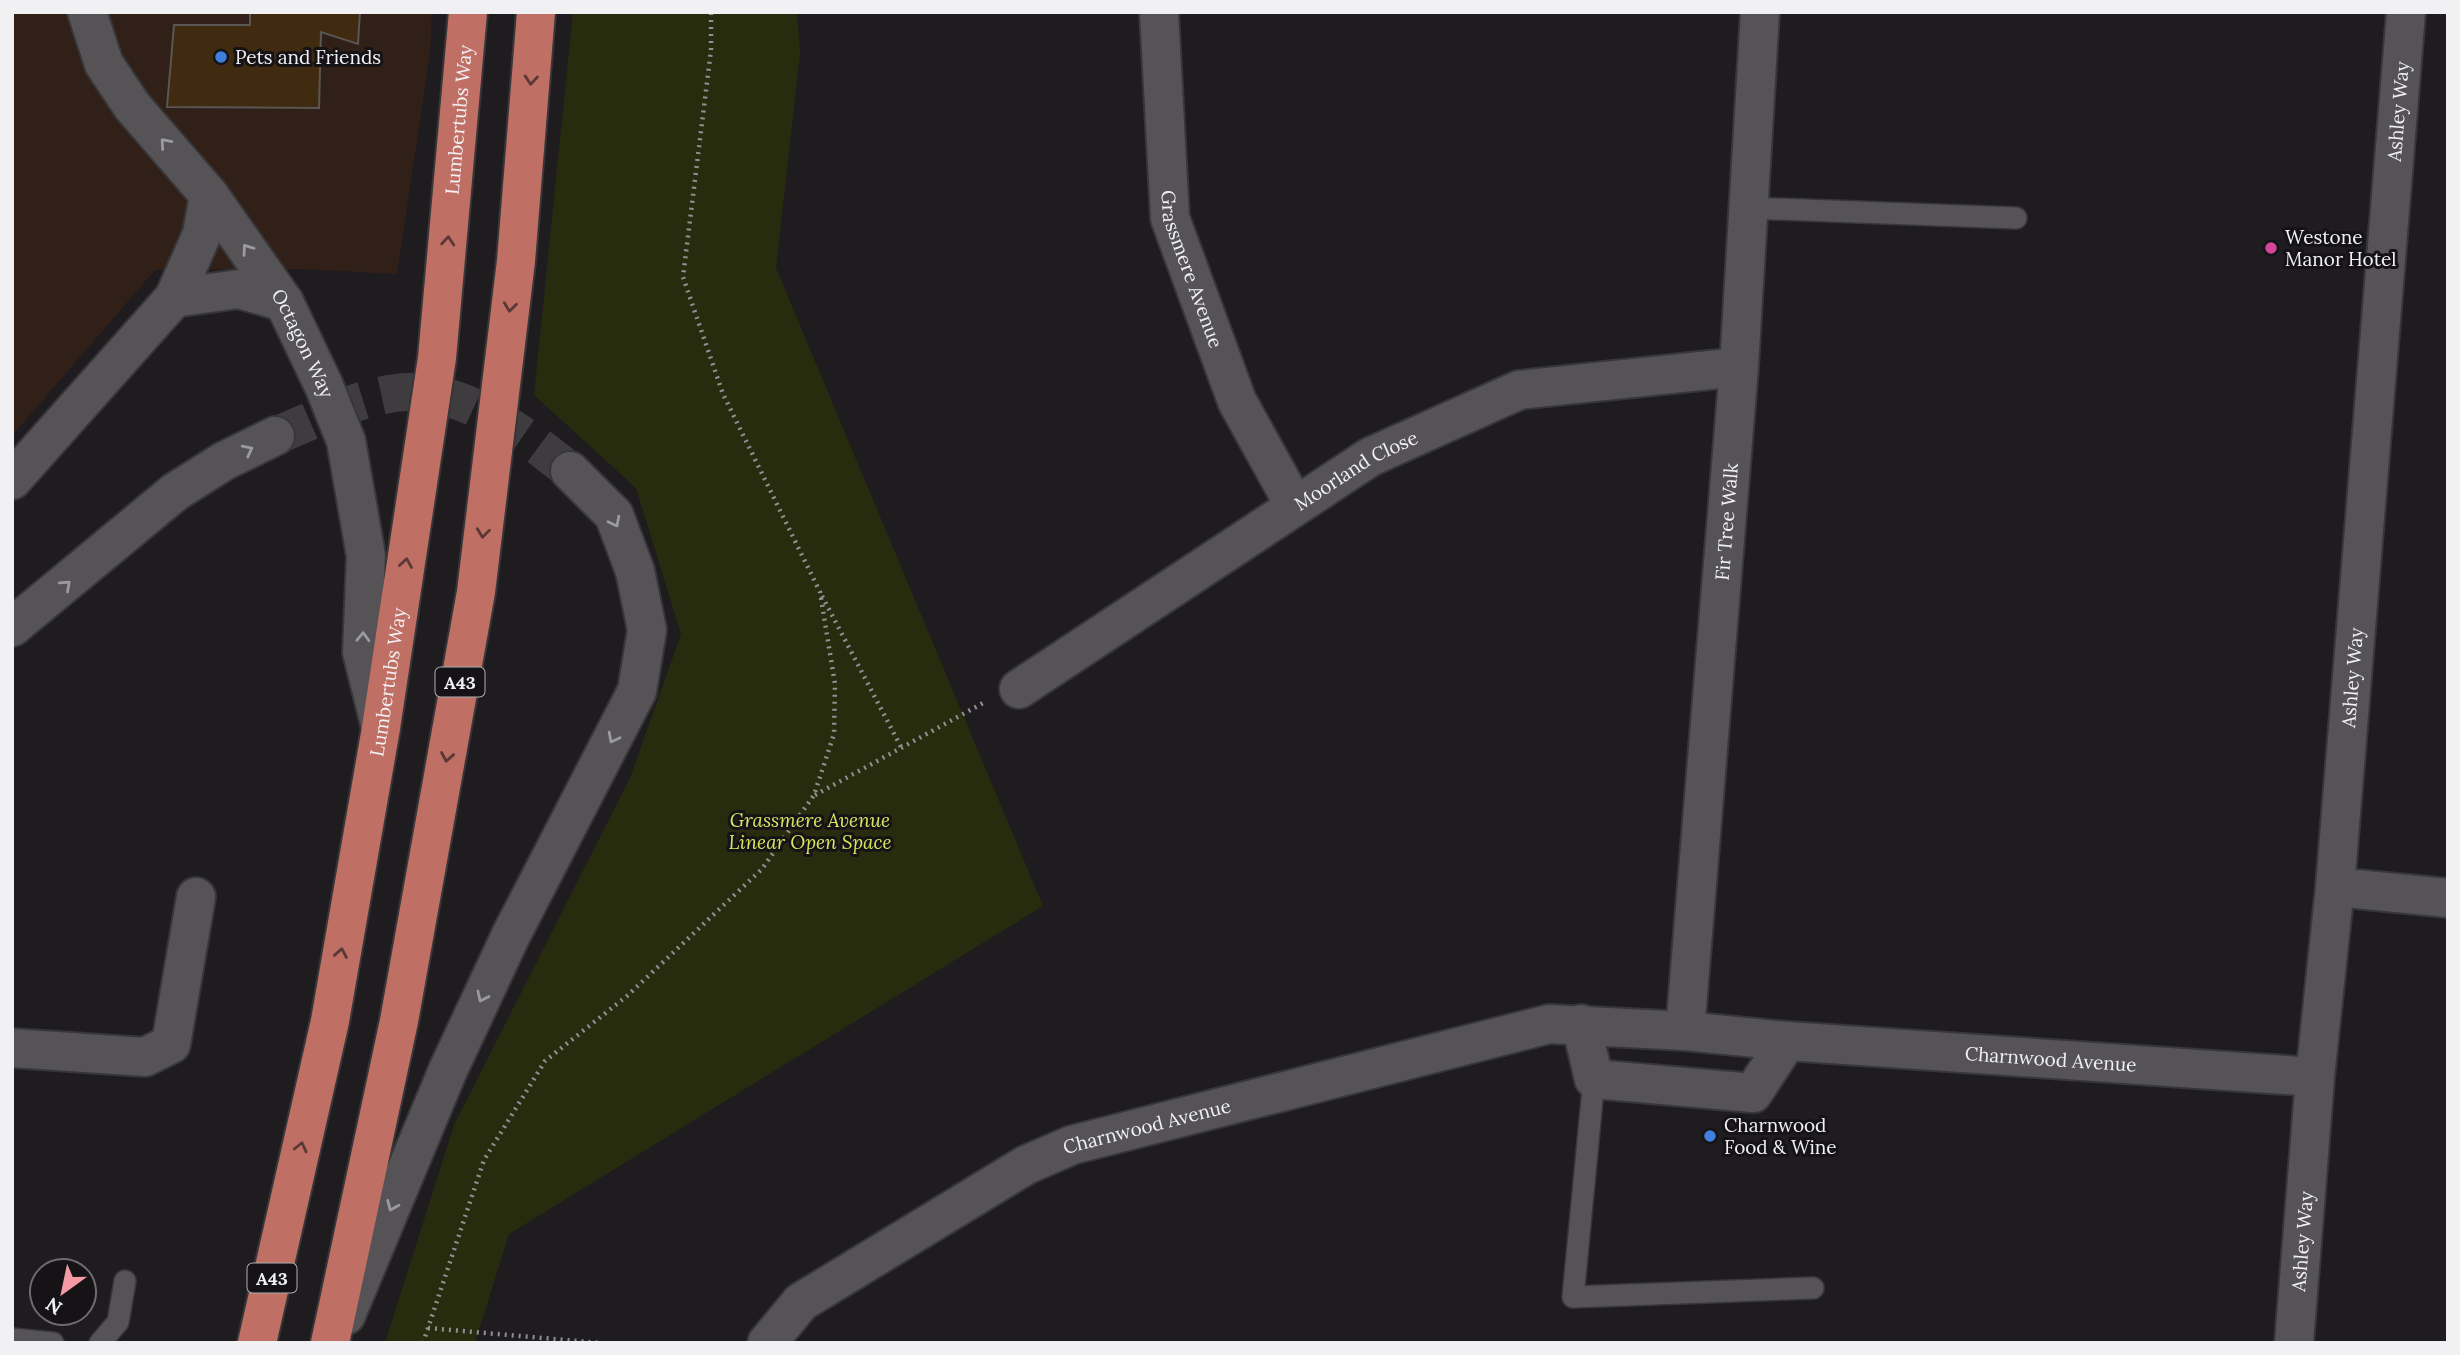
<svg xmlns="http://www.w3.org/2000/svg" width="2460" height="1355" viewBox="0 0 2460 1355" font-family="Lora,serif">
<rect width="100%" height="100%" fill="#1e1c1f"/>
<path fill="#312018" d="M12 12H432L430 53 397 274 301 269 155 270 12 436Z"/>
<path fill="#282c0f" d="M573 12H797L800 54 776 268 1043 906 509 1234 475 1343H385L454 1125 630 778 681 634 636 488 534 395Z"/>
<path fill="#402b10" stroke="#595653" stroke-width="2" d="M250 12H360L358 44 321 32 319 108 167 107 174 25H250Z"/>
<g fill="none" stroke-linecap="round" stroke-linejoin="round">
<path stroke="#3e3c3f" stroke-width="38" stroke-dasharray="38 19" stroke-linecap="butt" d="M275 436C315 420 365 393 408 392 468 391 526 436 570 471"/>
<g stroke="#373638" stroke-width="24">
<g id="lane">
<path d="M1749 208 2016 218"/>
<path d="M1594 1079 1573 1297 1813 1288"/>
<path d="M12 1339 53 1343"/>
<path d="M100 1343 118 1322 125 1281"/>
</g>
</g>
<g stroke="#373638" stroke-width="42">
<g id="street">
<path id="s1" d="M87 12 104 64 132 106 209 195 284 302 324 386 346 441 366 556 362 652 381 728"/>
<path id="s2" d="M1159 12 1170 218 1237 401 1295 506"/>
<path d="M174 298 239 289 284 302"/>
<path d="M12 480 174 298 202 234 209 195"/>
<path d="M12 627 175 492 224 461 275 436"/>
<path id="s3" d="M1019 689 1370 457 1519 390 1739 367"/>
<path d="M2335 887 2448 898"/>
<path d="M1581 1024 1594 1079 1753 1093 1787 1041"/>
<path id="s4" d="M1685 1031 1739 367 1760 12"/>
<path d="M12 1048 145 1057 171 1044 196 897"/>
<path d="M346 1315 448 1070 511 935 637 691 647 630 635 571 614 515 570 471"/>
<path id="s5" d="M767 1343 801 1302 1026 1165 1072 1145 1549 1024 1685 1031 1787 1041 2315 1077"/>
<path id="s6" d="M2294 1343 2315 1077 2335 887 2406 12"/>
</g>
</g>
<g stroke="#373638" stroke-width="42">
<g id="highway">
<path id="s7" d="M257 1343 330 1021 381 728 437 358 468 12"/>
<path d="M330 1343 399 1021 476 592 516 261 536 12"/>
</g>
</g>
<g stroke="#918f92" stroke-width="4.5" stroke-dasharray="2 5" stroke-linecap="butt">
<path d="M822 596 901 747"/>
<path d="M815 795 985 702"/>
<path d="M428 1328 600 1343"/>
<path d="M423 1343 484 1160 545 1061 627 996 762 869 814 795 834 734 835 684 820 592 723 394 683 277 711 50V12"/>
</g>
<use href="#lane" stroke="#555356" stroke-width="21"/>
<use href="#street" stroke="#555356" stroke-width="38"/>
<use href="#highway" stroke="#c06f65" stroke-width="38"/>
</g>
<defs><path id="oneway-chevron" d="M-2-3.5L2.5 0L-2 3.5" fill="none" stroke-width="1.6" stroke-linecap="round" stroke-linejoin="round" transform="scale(1.75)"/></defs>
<g stroke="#593836">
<use href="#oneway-chevron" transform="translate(531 80) rotate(95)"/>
<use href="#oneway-chevron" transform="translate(448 241) rotate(-85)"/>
<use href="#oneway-chevron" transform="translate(510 307) rotate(97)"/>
<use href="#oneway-chevron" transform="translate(483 533) rotate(97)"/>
<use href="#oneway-chevron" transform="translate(406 563) rotate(-81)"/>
<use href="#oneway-chevron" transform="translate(447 757) rotate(100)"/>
<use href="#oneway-chevron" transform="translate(341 953) rotate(-80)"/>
<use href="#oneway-chevron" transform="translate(301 1147) rotate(-77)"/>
</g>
<g stroke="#9b9a9c">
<use href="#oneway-chevron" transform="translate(165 143) rotate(-131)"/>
<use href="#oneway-chevron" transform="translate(247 249) rotate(-125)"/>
<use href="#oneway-chevron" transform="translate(248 450) rotate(-27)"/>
<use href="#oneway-chevron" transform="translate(615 522) rotate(63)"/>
<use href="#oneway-chevron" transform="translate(66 585) rotate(-42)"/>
<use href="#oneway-chevron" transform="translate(363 637) rotate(-88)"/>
<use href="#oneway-chevron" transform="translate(613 738) rotate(117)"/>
<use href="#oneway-chevron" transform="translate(482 997) rotate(115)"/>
<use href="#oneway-chevron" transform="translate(392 1206) rotate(113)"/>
</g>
<g fill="#3f7fe0" stroke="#151316" stroke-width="2.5">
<circle cx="221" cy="57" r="7"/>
<circle cx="1710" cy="1136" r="7"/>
</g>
<circle fill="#d1479c" stroke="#151316" stroke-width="2.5" cx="2271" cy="248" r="7"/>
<g text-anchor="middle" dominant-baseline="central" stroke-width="6" stroke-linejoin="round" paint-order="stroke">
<g fill="#151316" stroke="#afaeb0" stroke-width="2">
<rect x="435.5" y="667.5" width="49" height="29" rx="5"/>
<rect x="247.5" y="1263.5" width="49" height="29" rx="5"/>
</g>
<g font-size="18" font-weight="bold" fill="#f1f0f2">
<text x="460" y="682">A43</text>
<text x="272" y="1278">A43</text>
</g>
<g font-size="19" fill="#f1f0f2" stroke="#151316" text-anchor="start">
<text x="235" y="57">Pets and Friends</text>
<text x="2285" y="237">Westone<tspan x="2285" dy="22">Manor Hotel</tspan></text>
<text x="1724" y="1125">Charnwood<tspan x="1724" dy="22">Food &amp; Wine</tspan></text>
</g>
<g font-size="19" fill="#f1f0f2" stroke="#151316">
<text stroke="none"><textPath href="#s6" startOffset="1236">Ashley Way</textPath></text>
<text stroke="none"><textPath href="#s7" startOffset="1241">Lumbertubs Way</textPath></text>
<text stroke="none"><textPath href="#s2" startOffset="261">Grassmere Avenue</textPath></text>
<text stroke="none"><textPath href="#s1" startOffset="399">Octagon Way</textPath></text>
<text stroke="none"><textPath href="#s3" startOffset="402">Moorland Close</textPath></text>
<text stroke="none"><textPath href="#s4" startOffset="511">Fir Tree Walk</textPath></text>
<text stroke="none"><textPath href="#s6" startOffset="668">Ashley Way</textPath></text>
<text stroke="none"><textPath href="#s7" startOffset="674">Lumbertubs Way</textPath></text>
<text stroke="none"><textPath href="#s5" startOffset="1362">Charnwood Avenue</textPath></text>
<text stroke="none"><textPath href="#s5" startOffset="444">Charnwood Avenue</textPath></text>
<text stroke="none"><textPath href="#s6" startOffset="102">Ashley Way</textPath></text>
</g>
<g font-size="19" font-style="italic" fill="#d7e660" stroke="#151316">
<text x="810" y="820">Grassmere Avenue<tspan x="810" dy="22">Linear Open Space</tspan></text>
</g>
</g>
<rect width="2460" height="1355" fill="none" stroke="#f1f0f2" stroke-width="28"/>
<g transform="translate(63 1292) rotate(213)"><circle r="33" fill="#151316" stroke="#6d6b6e" stroke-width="2"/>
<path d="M0-5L12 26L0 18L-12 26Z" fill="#f49aa5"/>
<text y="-10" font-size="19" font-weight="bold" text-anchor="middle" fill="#f1f0f2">N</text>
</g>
</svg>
